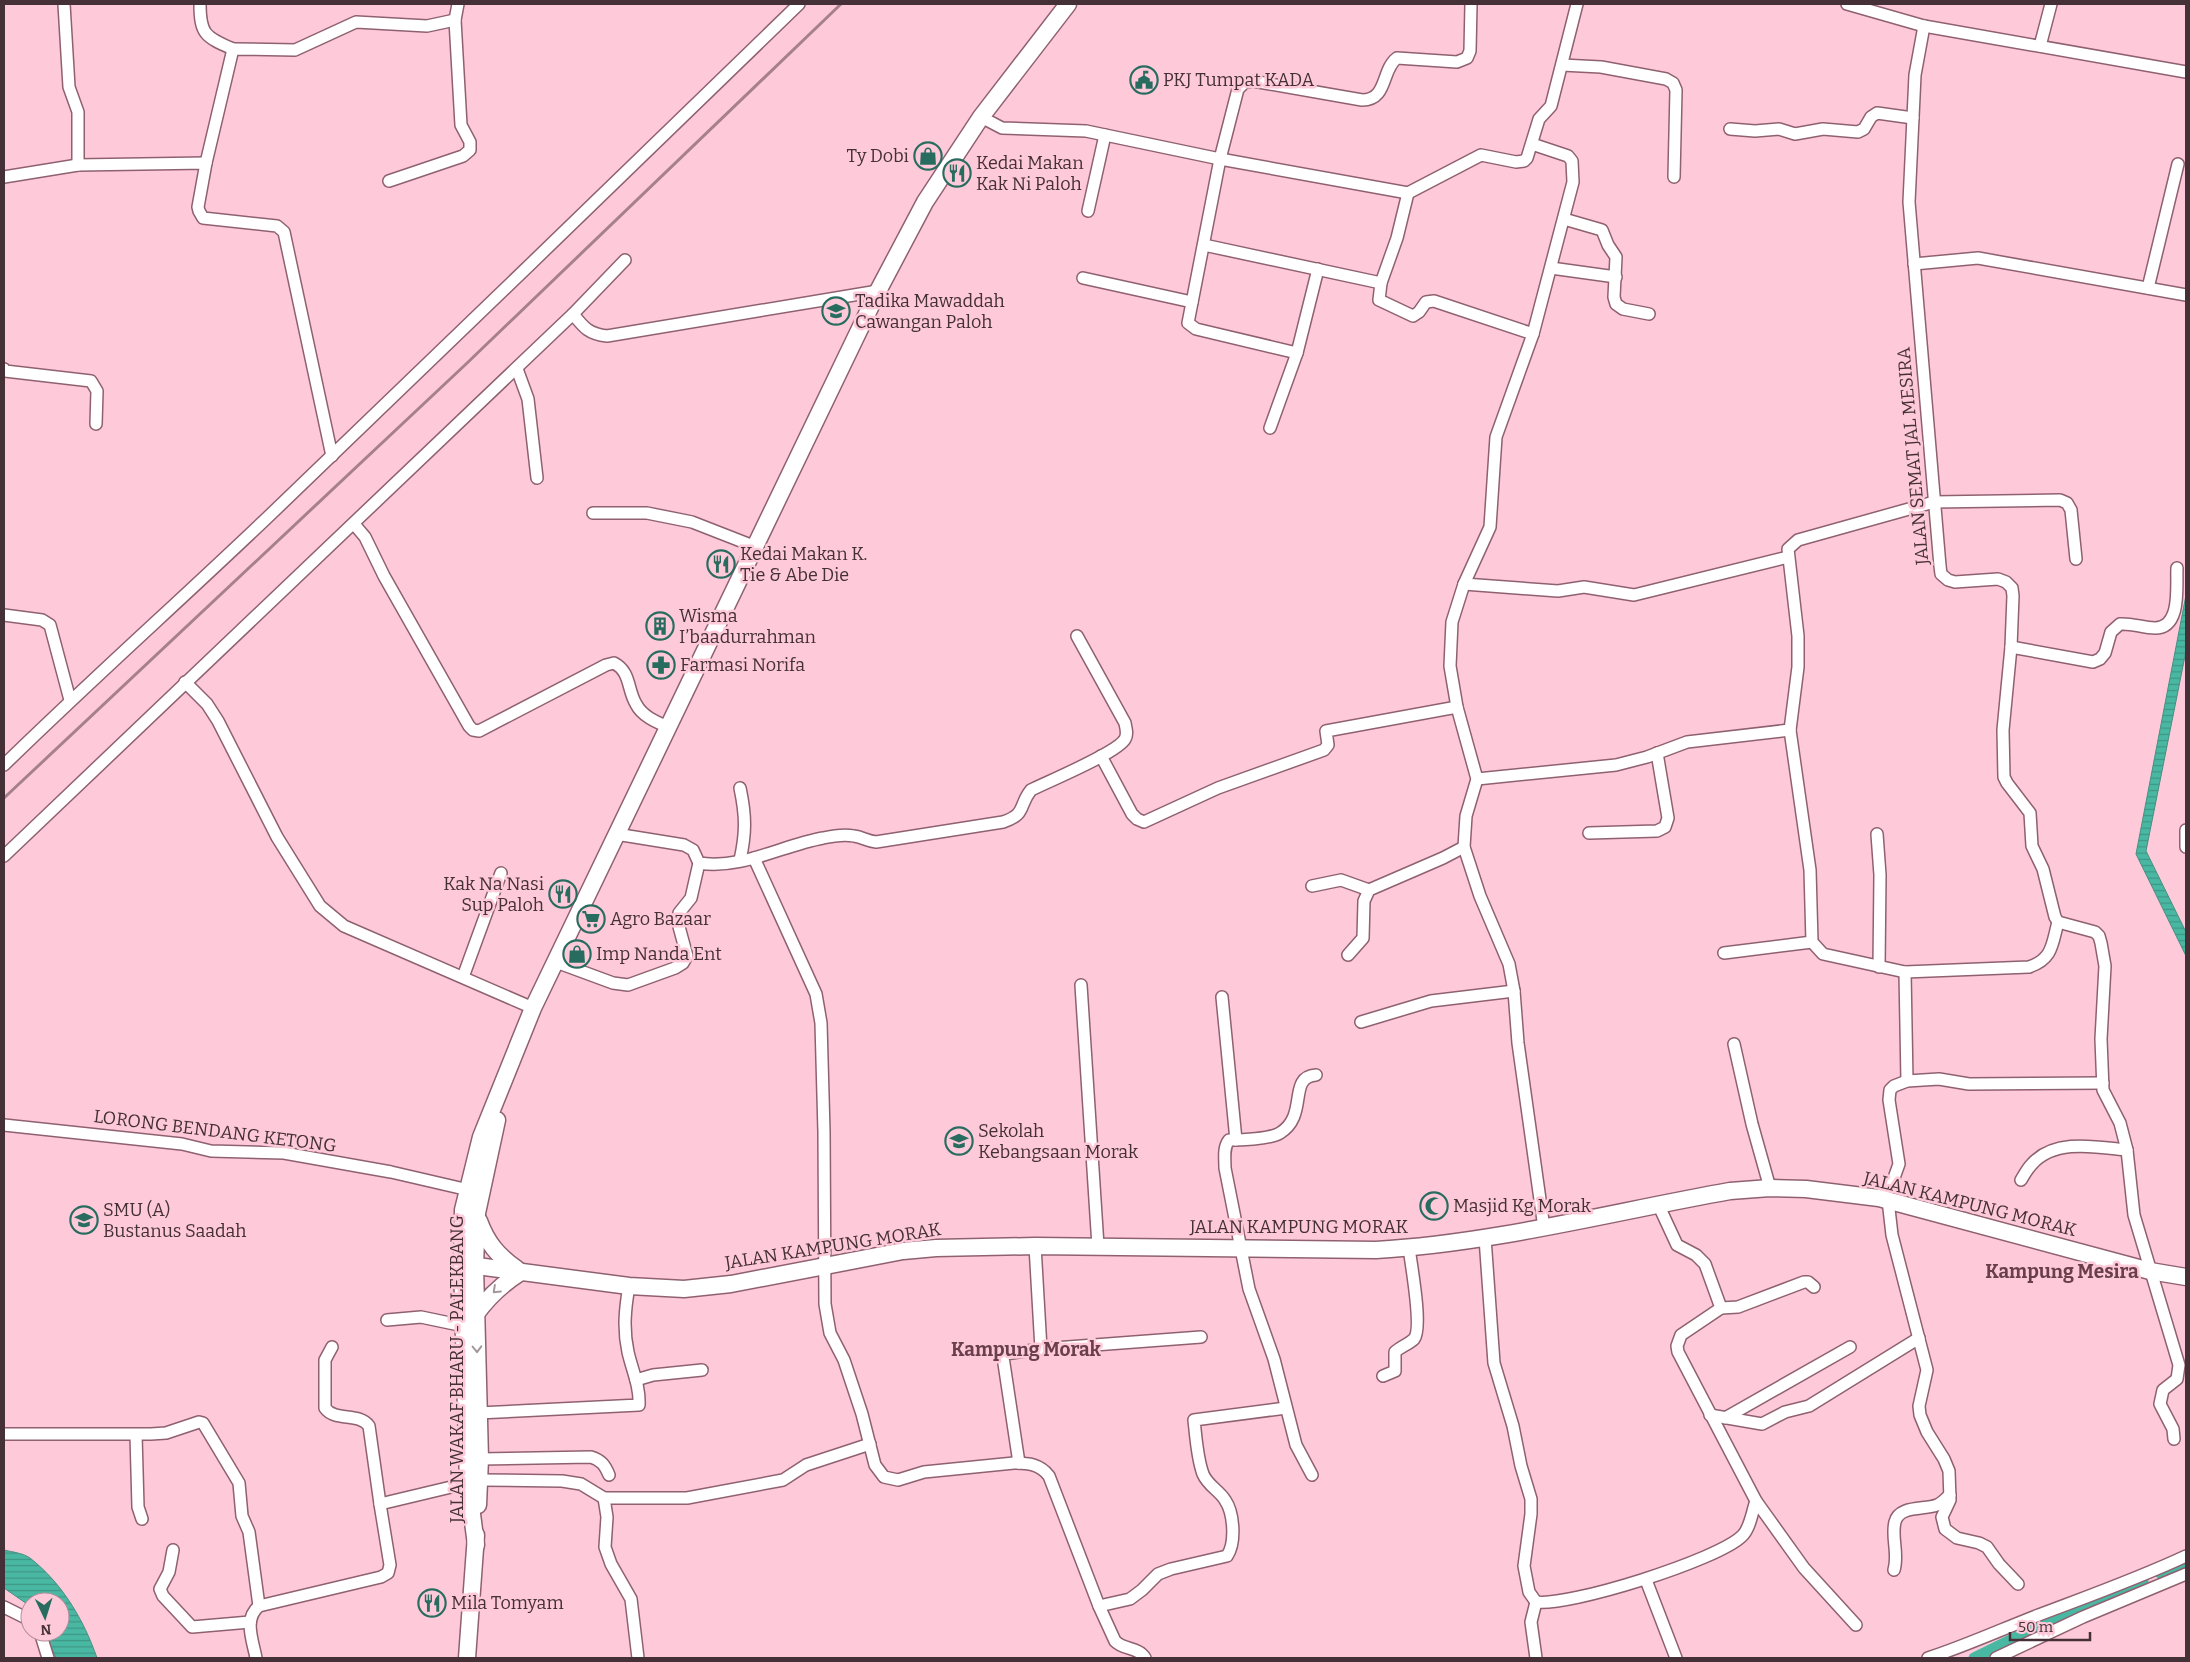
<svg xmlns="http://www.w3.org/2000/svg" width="2190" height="1662" viewBox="0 0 2190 1662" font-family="Bitter,serif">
<defs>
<pattern id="water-rules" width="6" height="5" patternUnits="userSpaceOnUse" patternTransform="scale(1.25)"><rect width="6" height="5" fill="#49b8a2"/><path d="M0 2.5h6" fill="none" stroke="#3f9685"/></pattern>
</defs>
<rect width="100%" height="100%" fill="#fecada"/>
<g fill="url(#water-rules)" stroke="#488f82">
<path d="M2186 595V651L2146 851 2186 932V956L2136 854Z"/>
<path d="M4 1550C12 1552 23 1553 30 1558 62 1583 84 1620 97 1658H56L44 1632H60V1602H30V1606L4 1588Z"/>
</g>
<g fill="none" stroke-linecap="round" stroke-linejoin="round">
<g stroke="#49b8a2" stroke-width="11">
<path d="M2160 1573 2186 1563"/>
<path d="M1974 1658 2051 1620 2143 1581"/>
</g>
<g stroke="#8f6170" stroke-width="14">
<g id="minor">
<path d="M64 4 69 87 78 112V165"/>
<path d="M200 4C200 35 206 37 233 49"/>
<path d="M1847 4 1924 26 2186 72"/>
<path d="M1924 26 1915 75 1909 202 1940 566 1941 574 1948 580 1955 582 1998 579 2006 582 2012 588 2013 596 2011 647 2003 730 2004 777 2007 783 2030 813 2032 846 2043 869 2055 917 2058 922 2095 932 2099 936 2101 943 2105 966 2101 1039 2103 1090 2120 1123 2127 1150 2134 1215 2179 1365 2177 1379 2163 1390 2160 1404 2173 1429 2174 1439"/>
<path d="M2040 46 2051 4"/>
<path d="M1562 65 1601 67 1666 79 1673 83 1676 90 1674 177"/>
<path d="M981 117 1002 128 1086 131 1220 159 1408 193 1481 155 1516 162 1524 161 1527 158 1539 119 1551 106 1577 4"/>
<path d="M1730 129 1755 131 1779 129 1795 134 1823 129 1858 132 1864 129 1871 117 1877 113 1913 118"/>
<path d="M1532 144 1568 156 1572 161 1573 182 1533 334 1496 437 1490 527 1464 584 1452 622 1450 666 1457 707 1477 779 1466 816 1464 847 1480 896 1509 964 1514 991 1518 1043 1544 1228"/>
<path d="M206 163 233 49 295 50 356 22 427 26 455 20"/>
<path d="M4 177 78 165 206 163 198 207 199 211 203 218 277 226 284 232 332 456"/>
<path d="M389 181 463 156 470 150V142L461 125 455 20 458 4"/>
<path d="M1408 193 1397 238 1381 283 1379 300 1413 316 1419 312 1426 302 1434 301 1533 334"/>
<path d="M1088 211 1105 135"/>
<path d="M1564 219 1602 230 1608 245 1616 257 1614 297 1616 304 1623 309 1649 314"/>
<path d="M1204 245 1381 283"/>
<path d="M1914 264 1978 258 2186 295"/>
<path d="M1551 268 1616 277"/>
<path d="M1083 278 1192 302"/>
<path d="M2148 288 2178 164"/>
<path d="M573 314 625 260"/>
<path d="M1297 353 1196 329 1188 323 1220 159 1238 89 1244 83 1253 81 1362 100C1388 100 1381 70 1397 58L1457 62 1467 58 1470 51 1471 4"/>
<path d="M4 369 5 371 91 381 97 391 96 424"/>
<path d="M517 369 528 399 537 478"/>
<path d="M1270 428 1297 353 1318 269"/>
<path d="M593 513H647L692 522 756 547"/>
<path d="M354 524 365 537 384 576 469 726 473 730 479 731 606 665 614 663C631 672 627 689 636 704 642 716 656 722 668 727"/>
<path d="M1464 584 1558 591 1584 587 1634 595 1788 557"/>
<path d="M4 615 42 620 50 625 70 700"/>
<path d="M2011 647 2093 662 2100 659 2105 653 2111 632 2120 624C2132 623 2143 628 2155 628 2182 628 2176 585 2177 568"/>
<path d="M185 682 207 704 218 721 277 837 320 906 344 926 533 1008"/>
<path d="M1101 756 1132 814 1137 819 1144 822 1218 788 1324 750 1328 745 1326 731 1457 707"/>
<path d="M4 765C91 680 182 599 270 515 447 346 623 174 799 4"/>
<path d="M1477 779 1616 765 1647 757 1687 742 1790 730"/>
<path d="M740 788C746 816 746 833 740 860"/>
<path d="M2186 830V847"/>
<path d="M1589 833 1657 831 1665 827 1668 818 1657 753"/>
<path d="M616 834 684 845 693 850 699 863C741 870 783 845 823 838 832 836 844 834 854 836 862 837 867 841 876 842L1003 822C1027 814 1018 806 1031 790 1049 781 1117 753 1125 739 1128 734 1126 729 1125 723L1077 636"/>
<path d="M1877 834 1880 875 1879 967"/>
<path d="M4 856 573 314C584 328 589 334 607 336L878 291"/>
<path d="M754 858 816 994 821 1023 824 1132 825 1304 830 1333 844 1360 862 1414 875 1465 884 1477 898 1480 924 1472 1014 1463C1028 1463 1040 1464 1049 1476L1099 1606 1115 1641C1123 1650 1139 1647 1145 1658"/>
<path d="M1312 886 1341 880 1369 890"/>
<path d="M2058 922C2052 944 2053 959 2029 967L1905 972 1823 954 1812 942 1810 870 1790 730 1798 667V636L1788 549 1798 540 1934 502 2060 500 2067 503 2071 510 2076 559"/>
<path d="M1724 953 1812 942"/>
<path d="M1348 955 1363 938 1364 901 1369 890 1443 858 1464 847"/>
<path d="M556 962 613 983 628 985 675 968 683 963 687 956 678 923 679 913 691 898 699 863"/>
<path d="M1905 972 1907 1081"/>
<path d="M463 977 501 873"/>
<path d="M1081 985 1098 1246"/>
<path d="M1222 997 1236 1140"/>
<path d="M1361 1022 1431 1001 1514 991"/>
<path d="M1734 1044 1752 1124 1770 1188"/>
<path d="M4 1125 182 1144 211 1151 284 1153 391 1172 473 1191"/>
<path d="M2021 1180C2024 1175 2028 1168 2032 1164 2055 1138 2097 1147 2127 1150"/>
<path d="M1879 1198 1894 1178 1899 1164 1889 1100 1890 1090 1894 1086 1907 1081 1939 1079 1969 1084 2103 1083"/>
<path d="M1888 1200 1892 1235 1927 1370 1919 1406 1920 1415 1927 1432 1944 1459 1949 1471 1950 1500 1942 1517 1945 1529 1957 1538 1979 1543 1987 1547 1999 1564 2018 1584"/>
<path d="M1658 1204 1677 1245 1696 1255 1705 1264 1721 1308 1681 1335 1677 1346 1678 1352 1756 1501 1804 1568 1856 1625"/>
<path d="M1485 1238 1494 1363 1513 1426 1521 1466 1531 1499V1514L1524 1566 1529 1592 1536 1602C1568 1607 1718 1560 1742 1536 1750 1529 1752 1512 1756 1501"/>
<path d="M1035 1246 1041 1349"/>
<path d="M1721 1308 1738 1307 1804 1282H1808L1814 1287"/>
<path d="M387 1320 421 1317 464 1326"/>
<path d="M332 1347 325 1360V1408C335 1422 359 1412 369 1426L380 1504"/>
<path d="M1383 1376 1395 1371V1352C1400 1347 1409 1344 1414 1339 1423 1328 1411 1264 1409 1248"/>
<path d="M636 1380 653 1375 702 1370"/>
<path d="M478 1413 639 1405C640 1386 632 1370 628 1352 623 1329 625 1309 629 1286"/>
<path d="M1710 1415 1762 1424 1785 1412 1809 1406 1919 1338"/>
<path d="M1725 1418 1850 1347"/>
<path d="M4 1434H151L166 1433 199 1422 203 1423 239 1483 242 1516 249 1532 259 1606"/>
<path d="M136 1435 138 1507 142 1519"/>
<path d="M480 1459 591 1457C601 1460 605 1465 609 1475"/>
<path d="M1019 1463 1003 1357 1005 1354 1041 1349 1201 1337"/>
<path d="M1312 1475 1296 1445 1274 1359 1249 1289 1225 1168C1225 1158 1223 1148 1229 1140 1242 1140 1270 1139 1280 1133 1309 1115 1287 1077 1316 1075"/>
<path d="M480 1480 562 1481 581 1484 604 1498H687L783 1480 806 1465 870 1444"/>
<path d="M604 1498 607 1517 605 1547 611 1564 631 1599 638 1658"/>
<path d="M173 1550 169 1572 160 1589 163 1596 192 1627 250 1622"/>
<path d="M1894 1570C1899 1554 1891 1537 1895 1522 1899 1505 1925 1510 1937 1505 1942 1503 1946 1498 1950 1495"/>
<path d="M1646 1580 1676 1658"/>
<path d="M1099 1606 1130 1599 1142 1590 1158 1574 1171 1569 1227 1556C1236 1543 1234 1513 1225 1500 1219 1490 1208 1486 1203 1474 1197 1458 1196 1437 1194 1420L1286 1408"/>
<path d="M4 1607 30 1620"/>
<path d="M40 1632 48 1658"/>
<path d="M256 1658C253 1641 243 1619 259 1606L381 1577 388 1573 390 1565 380 1504 468 1483"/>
<path d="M1536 1658 1531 1622 1536 1602"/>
<path d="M1928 1658C1965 1646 2000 1630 2036 1616 2086 1597 2137 1579 2186 1556"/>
<path d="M1996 1658 2083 1617 2186 1574"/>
</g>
</g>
<g stroke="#8f6170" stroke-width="19">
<g id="secondary">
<path d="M479 1221C487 1243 498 1256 517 1269"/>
<path d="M462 1264 629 1286 684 1289 731 1284 903 1251 936 1248 1035 1246 1376 1250C1495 1243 1612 1212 1730 1191L1770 1188 1806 1189 1879 1198 2150 1271 2186 1277"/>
<path d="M476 1314C489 1296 502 1284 521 1272"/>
<path d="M478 1505 480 1459 475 1266 477 1213 497 1120"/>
<path d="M476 1545 468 1483 462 1264 463 1210 481 1137 533 1008 878 291 925 202 981 117 1068 4"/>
<path d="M467 1658 476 1535"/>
</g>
</g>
<use href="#minor" stroke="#fff" stroke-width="11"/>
<use href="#secondary" stroke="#fff" stroke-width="16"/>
<path stroke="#a6808c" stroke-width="3" d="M4 798 465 365 841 4"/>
</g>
<defs><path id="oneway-chevron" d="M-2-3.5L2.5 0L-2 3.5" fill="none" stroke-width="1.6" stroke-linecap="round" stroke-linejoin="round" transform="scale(1.25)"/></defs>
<g stroke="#a2989b">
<use href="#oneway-chevron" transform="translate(496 1290) rotate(137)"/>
<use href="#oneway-chevron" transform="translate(477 1349) rotate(89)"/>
</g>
<defs>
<g id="civic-ring" transform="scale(1.4375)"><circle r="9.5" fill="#fecada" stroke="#276c5f" stroke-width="1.5"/><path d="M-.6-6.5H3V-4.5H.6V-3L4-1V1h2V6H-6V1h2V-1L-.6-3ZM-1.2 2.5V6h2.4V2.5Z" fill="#276c5f"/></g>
<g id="shop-ring" transform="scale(1.4375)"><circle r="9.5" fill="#fecada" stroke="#276c5f" stroke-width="1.5"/><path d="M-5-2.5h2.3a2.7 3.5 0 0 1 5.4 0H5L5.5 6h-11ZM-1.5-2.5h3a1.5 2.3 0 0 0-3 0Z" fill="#276c5f"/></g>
<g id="restaurant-ring" transform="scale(1.4375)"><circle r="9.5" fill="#fecada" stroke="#276c5f" stroke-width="1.5"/><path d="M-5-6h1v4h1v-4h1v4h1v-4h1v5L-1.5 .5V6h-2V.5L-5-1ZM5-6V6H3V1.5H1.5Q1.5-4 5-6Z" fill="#276c5f"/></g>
<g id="school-ring" transform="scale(1.4375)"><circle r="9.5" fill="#fecada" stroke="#276c5f" stroke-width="1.5"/><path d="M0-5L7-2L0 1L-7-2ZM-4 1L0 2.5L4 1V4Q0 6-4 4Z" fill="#276c5f"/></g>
<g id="building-ring" transform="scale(1.4375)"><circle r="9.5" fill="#fecada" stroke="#276c5f" stroke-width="1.5"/><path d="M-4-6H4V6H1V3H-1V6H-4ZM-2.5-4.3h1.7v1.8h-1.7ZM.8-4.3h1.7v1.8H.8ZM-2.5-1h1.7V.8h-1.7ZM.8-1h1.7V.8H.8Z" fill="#276c5f"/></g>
<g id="pharmacy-ring" transform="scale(1.4375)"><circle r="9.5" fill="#fecada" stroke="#276c5f" stroke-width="1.5"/><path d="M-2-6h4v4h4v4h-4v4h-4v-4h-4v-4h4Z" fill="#276c5f"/></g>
<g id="supermarket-ring" transform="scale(1.4375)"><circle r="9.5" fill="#fecada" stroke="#276c5f" stroke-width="1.5"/><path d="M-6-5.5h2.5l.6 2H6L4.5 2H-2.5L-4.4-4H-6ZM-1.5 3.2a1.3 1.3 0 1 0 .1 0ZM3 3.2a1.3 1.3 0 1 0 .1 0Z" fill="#276c5f"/></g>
<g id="mosque-ring" transform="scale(1.4375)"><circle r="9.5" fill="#fecada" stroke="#276c5f" stroke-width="1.5"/><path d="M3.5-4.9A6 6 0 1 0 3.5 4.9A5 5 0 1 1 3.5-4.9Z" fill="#276c5f"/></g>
</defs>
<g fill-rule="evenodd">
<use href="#civic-ring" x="1144" y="80"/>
<use href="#shop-ring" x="928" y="156"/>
<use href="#restaurant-ring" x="957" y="173"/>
<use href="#school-ring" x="836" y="311"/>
<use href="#restaurant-ring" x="721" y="564"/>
<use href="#building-ring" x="660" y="626"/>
<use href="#pharmacy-ring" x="661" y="665"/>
<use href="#restaurant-ring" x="563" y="894"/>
<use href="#supermarket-ring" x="591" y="919"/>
<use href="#shop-ring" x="577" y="954"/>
<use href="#school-ring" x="959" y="1141"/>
<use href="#mosque-ring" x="1434" y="1206"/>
<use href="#school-ring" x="84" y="1220"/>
<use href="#restaurant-ring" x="432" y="1603"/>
</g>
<g text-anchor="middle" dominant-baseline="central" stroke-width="5" stroke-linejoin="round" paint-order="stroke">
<g font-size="18" fill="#453037" stroke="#fecada" text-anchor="start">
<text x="1163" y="80">PKJ Tumpat KADA</text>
<text x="909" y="156" text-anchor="end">Ty Dobi</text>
<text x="976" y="163">Kedai Makan<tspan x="976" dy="21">Kak Ni Paloh</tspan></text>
<text x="855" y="301">Tadika Mawaddah<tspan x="855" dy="21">Cawangan Paloh</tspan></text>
<text x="740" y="554">Kedai Makan K.<tspan x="740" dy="21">Tie &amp; Abe Die</tspan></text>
<text x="679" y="616">Wisma<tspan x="679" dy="21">I’baadurrahman</tspan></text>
<text x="680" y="665">Farmasi Norifa</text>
<text x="544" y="884" text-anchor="end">Kak Na Nasi<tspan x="544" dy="21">Sup Paloh</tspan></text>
<text x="610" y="919">Agro Bazaar</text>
<text x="596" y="954">Imp Nanda Ent</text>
<text x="978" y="1131">Sekolah<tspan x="978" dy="21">Kebangsaan Morak</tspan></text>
<text x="1453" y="1206">Masjid Kg Morak</text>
<text x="103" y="1210">SMU (A)<tspan x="103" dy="21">Bustanus Saadah</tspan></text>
<text x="451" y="1603">Mila Tomyam</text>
</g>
<g font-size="18" fill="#453037" stroke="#fecada">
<text transform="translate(1913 456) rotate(-95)">JALAN SEMAT JAL MESIRA</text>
<text transform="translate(215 1131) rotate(7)">LORONG BENDANG KETONG</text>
<text transform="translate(1970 1204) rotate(14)">JALAN KAMPUNG MORAK</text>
<text x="1299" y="1227">JALAN KAMPUNG MORAK</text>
<text transform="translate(833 1246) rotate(-9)">JALAN KAMPUNG MORAK</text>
<text transform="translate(457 1369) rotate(-90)">JALAN WAKAF BHARU - PALEKBANG</text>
</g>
<g font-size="19" font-weight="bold" fill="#693e4d" stroke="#fecada">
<text x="2062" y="1271">Kampung Mesira</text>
<text x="1026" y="1349">Kampung Morak</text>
</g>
</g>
<rect width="2190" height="1662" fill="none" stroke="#453037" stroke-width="10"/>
<g transform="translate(45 1617) rotate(176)"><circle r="24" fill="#fecada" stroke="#b48c99"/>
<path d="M0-4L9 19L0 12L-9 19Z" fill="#276c5f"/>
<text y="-8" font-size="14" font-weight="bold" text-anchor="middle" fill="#453037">N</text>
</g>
<path d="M2010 1632v8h80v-8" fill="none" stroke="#453037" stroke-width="2.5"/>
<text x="2018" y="1632" font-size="15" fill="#453037" stroke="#fecada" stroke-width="4" paint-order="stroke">50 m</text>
</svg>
